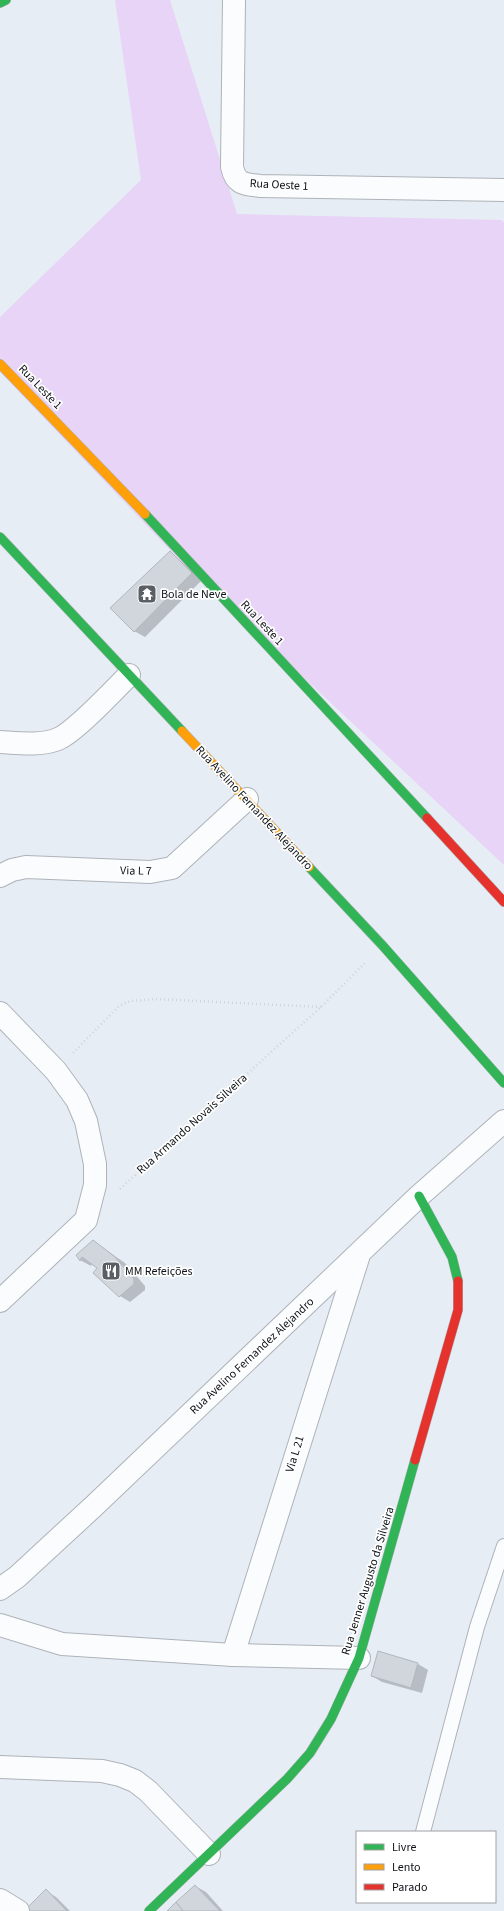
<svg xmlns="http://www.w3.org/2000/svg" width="504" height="1911" viewBox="0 0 504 1911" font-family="'Source Sans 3',sans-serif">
<rect width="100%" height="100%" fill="#e7edf5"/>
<path fill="#e7d4f6" d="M115 0H170L237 214 501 220 504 222V865L192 573 0 372V317L141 180Z"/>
<g fill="#0003">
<path d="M170 552 202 580 145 637 134 631Z"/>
<path d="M93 1241 125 1263 145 1286V1290L130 1302 120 1296 98 1268 92 1263 91 1266 80 1260 77 1255Z"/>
<path d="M418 1664 428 1670 422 1693 382 1682 372 1676Z"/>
<path d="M195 1886 206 1892 223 1911H168Z"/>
<path d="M46 1891 56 1897 70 1911H29Z"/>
</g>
<g fill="#d0d6db" stroke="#b1b7bc">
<path d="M170 551 192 573 134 632 110 608Z"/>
<path d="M93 1240 114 1256 134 1279V1284L119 1297 93 1273 97 1268 82 1257 80 1261 76 1255Z"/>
<path d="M378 1651 418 1663 411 1688 371 1676Z"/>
<path d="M195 1885 220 1911H183L176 1902Z"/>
<path d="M46 1889 67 1911H27L26 1909Z"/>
<path d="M176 1902 183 1911H167Z"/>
</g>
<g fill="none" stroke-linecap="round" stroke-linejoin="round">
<g stroke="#aeb3b9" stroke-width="16">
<path id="lane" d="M423 1832 477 1627 504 1546"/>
</g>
<g stroke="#aeb3b9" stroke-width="24">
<g id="street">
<path d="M234 0 232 167C236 185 245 184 260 186L504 190"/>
<path d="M0 742C18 743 41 746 58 739 75 732 114 690 129 675"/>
<path d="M0 876 12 870 26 867 150 872 172 868 247 799"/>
<path d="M0 1013 56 1071 77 1100 86 1121 95 1164V1185L86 1220 0 1301"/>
<path d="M0 1589 17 1577 95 1505 419 1196 504 1121"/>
<path d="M0 1625 62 1644 233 1655 359 1658"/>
<path d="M233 1655 358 1258"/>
<path d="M0 1767 102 1771 120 1775 135 1781 148 1791 209 1854"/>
<path d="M0 1900 18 1911"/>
</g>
</g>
<g stroke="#aeb3b9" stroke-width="10">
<g id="fast">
<path d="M0 3 6 0"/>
<path d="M145 514 427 818"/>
<path d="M0 537 182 731"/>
<path d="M309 867 383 946 504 1083"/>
<path d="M419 1196 452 1257 458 1281"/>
<path d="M149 1911 287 1779 310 1753 331 1719 359 1658 415 1460"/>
</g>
</g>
<g stroke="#aeb3b9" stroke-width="10">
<g id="slow">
<path d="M0 364 145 514"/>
<path d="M182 731 309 867"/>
</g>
</g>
<g stroke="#aeb3b9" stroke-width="10">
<g id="jam">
<path d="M427 818 504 902"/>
<path d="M415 1460 458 1310V1281"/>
</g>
</g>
<g stroke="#d3d4d7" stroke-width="2.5" stroke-dasharray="1 3" stroke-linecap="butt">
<path d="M73 1053 119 1006 130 1001 156 999 321 1007"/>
<path d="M120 1189 321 1007 365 963"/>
</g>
<use href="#lane" stroke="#fbfcfe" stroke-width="14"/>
<use href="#street" stroke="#fbfcfe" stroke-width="22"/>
<use href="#fast" stroke="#30b455" stroke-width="9"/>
<use href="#slow" stroke="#ff9f0a" stroke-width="9"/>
<use href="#jam" stroke="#e5322d" stroke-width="9"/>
</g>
<defs>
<g id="temple-square" transform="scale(1)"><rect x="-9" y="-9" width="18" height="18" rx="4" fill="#5a5f65" stroke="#fff"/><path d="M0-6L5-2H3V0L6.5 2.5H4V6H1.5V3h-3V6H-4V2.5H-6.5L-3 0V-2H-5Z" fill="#fff"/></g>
<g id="restaurant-square" transform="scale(1)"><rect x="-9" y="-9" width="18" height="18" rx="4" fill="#5a5f65" stroke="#fff"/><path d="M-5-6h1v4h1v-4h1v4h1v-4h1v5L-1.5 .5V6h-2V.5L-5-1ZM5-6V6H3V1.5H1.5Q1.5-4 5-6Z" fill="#fff"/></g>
</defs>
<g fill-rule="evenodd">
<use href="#temple-square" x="147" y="594"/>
<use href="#restaurant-square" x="111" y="1271"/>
</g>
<g text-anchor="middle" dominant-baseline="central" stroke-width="3.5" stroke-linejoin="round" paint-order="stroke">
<g font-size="12" fill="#0e1217" stroke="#fff">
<text transform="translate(279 185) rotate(3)">Rua Oeste 1</text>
<text transform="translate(40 387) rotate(46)">Rua Leste 1</text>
<text transform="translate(262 623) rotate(47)">Rua Leste 1</text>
<text transform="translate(254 808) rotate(47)">Rua Avelino Fernandez Alejandro</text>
<text transform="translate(136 871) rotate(1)">Via L 7</text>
<text transform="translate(192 1124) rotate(-42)">Rua Armando Novais Silveira</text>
<text transform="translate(252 1356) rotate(-43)">Rua Avelino Fernandez Alejandro</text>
<text transform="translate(295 1454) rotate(-73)">Via L 21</text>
<text transform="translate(368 1581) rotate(-73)">Rua Jenner Augusto da Silveira</text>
</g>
<g font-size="12" fill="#0e1217" stroke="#fff" text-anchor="start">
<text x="161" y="594">Bola de Neve</text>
<text x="125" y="1271">MM Refeições</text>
</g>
</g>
<rect x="356" y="1831" width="140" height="72" fill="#ffffff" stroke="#9fa0a2"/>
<rect x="364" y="1844" width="20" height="6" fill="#30b455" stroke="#9fa0a2"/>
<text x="392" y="1851" font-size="12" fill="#0e1217">Livre</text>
<rect x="364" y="1864" width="20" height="6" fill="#ff9f0a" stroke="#9fa0a2"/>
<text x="392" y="1871" font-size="12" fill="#0e1217">Lento</text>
<rect x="364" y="1884" width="20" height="6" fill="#e5322d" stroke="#9fa0a2"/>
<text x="392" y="1891" font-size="12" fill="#0e1217">Parado</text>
</svg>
